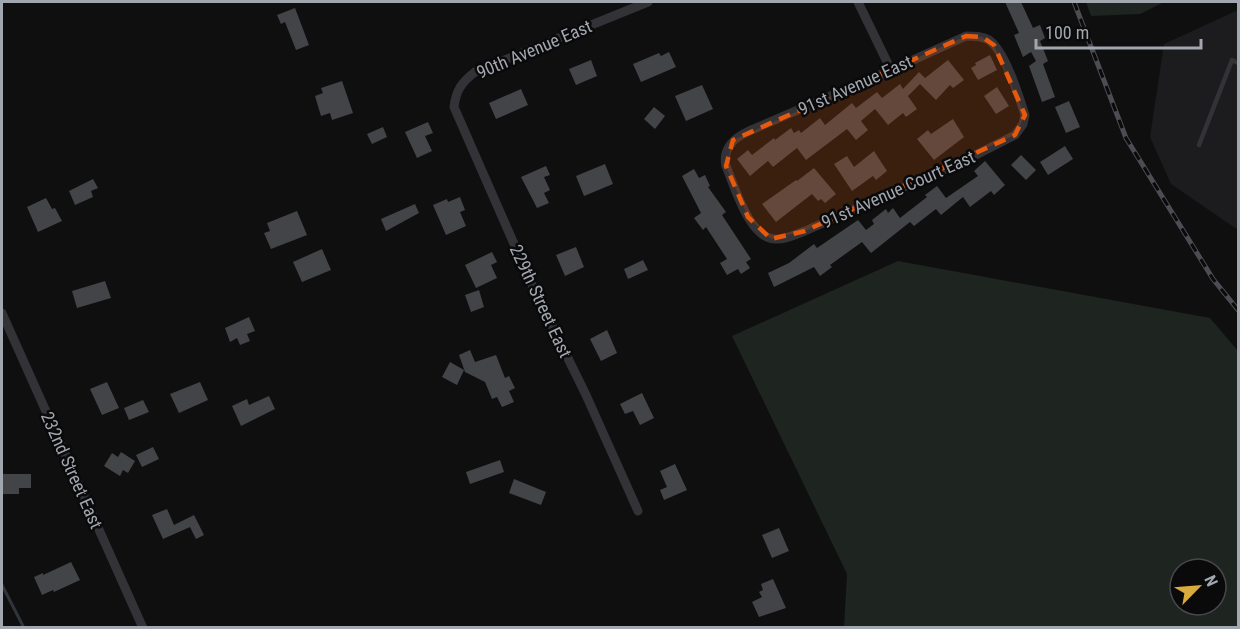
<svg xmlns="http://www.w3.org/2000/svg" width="1240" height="629" viewBox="0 0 1240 629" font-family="'Roboto Condensed',sans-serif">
<rect width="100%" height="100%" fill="#0f0f10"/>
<path fill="#1c1b1d" d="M1238 10V230L1171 184 1150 137 1164 44Z"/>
<g fill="#1e241f" fill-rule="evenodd">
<path d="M1086 2H1164L1140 14 1091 16Z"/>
<path d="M898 261 1210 318 1238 351V627H844L847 574 732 336ZM1180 569H1216V605H1180Z"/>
</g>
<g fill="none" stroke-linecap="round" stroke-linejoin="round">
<path stroke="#2f353b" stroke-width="3" d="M2 585 24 628"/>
</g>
<g fill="#434448">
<path d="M1005 2H1021L1033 28 1040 25 1045 38 1040 41 1048 61 1043 64 1055 97 1042 102 1029 66 1036 61 1031 52 1023 57 1014 35 1019 33Z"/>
<path d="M295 8 309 45 296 50 285 22 281 24 277 15Z"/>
<path d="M669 52 676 67 641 82 633 64 659 53 661 56Z"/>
<path d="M990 55 997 70 978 80 971 68 976 65 975 63Z"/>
<path d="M591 60 597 76 576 85 569 69Z"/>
<path d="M948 60 964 80 953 88 950 85 936 100 920 84 908 96 917 109 906 117 903 113 888 125 875 109 861 121 868 130 856 140 847 129 806 160 797 148 773 167 768 161 750 176 737 159 748 150 752 155 774 138 775 140 791 128 794 133 799 130 801 133 820 118 825 125 852 103 856 108 877 92 882 98 900 84 903 89 919 72 925 78Z"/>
<path d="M342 81 353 113 332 120 330 113 321 116 315 96 323 93 321 88Z"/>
<path d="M702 85 713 109 686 121 675 96Z"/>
<path d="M997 87 1009 106 996 114 984 96Z"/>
<path d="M521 89 528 105 496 119 489 103Z"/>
<path d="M1069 101 1080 127 1066 133 1055 107Z"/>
<path d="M654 107 665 116 655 129 644 119Z"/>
<path d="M953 119 964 137 934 160 917 139 928 130 931 134Z"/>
<path d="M428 122 433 133 425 136 432 151 417 158 405 132Z"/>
<path d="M383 127 387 137 372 144 367 134Z"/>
<path d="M1065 146 1073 159 1048 175 1040 162Z"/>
<path d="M874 151 887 171 876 180 873 176 852 191 834 164 847 156 854 167Z"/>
<path d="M1021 155 1036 170 1026 180 1011 165Z"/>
<path d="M985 161 1005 185 994 195 991 191 970 207 963 197 941 215 936 209 914 226 910 222 871 253 862 242 830 265 832 267 820 276 814 267 774 287 768 273 789 263 814 244 817 248 858 220 866 230 874 224 872 220 886 209 888 213 893 208 900 218 927 197 925 195 937 186 946 198 978 176 974 171Z"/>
<path d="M605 164 613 184 584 196 576 176Z"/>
<path d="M546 166 550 175 544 177 550 190 544 193 549 203 537 208 521 177Z"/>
<path d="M814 168 836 194 825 203 821 199 818 201 812 194 776 222 762 204 796 180 797 181Z"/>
<path d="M694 169 699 178 705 175 710 186 708 187 726 212 722 215 751 259 746 262 750 268 741 274 738 269 727 275 720 263 727 259 706 227 703 230 694 218 701 213 682 176Z"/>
<path d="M93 179 98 188 91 191 93 197 75 205 69 191Z"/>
<path d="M460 197 465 210 460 212 466 226 446 235 433 205 447 199 448 202Z"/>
<path d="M46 198 52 209 55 208 62 221 38 232 27 207Z"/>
<path d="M415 204 419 213 386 231 381 219Z"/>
<path d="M297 211 307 235 271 249 264 233 270 231 267 223Z"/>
<path d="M576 247 584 267 565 276 556 255Z"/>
<path d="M322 249 331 270 302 282 293 262Z"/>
<path d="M492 252 497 262 491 265 497 278 476 288 465 265Z"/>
<path d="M643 260 648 270 628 279 624 269Z"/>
<path d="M105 281 111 298 77 308 72 291Z"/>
<path d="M479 290 484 307 471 312 465 295Z"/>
<path d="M249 317 255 331 247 334 250 341 240 345 237 338 230 342 225 328Z"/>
<path d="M607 330 617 353 601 361 590 339Z"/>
<path d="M470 350 475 362 496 355 505 378 509 376 515 388 509 391 514 402 502 407 497 397 492 399 485 382 465 372 459 355Z"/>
<path d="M450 362 464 370 457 385 442 377Z"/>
<path d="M107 382 119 408 102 415 90 389Z"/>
<path d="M200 382 208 400 179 413 170 394Z"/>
<path d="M642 393 654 418 640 425 633 411 625 414 620 404Z"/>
<path d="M269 396 275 409 241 426 232 406 247 399 249 405Z"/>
<path d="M143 400 149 412 129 420 124 408Z"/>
<path d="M153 447 159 459 142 467 136 455Z"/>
<path d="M121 452 135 461 128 473 123 470 120 476 104 466 112 453 118 457Z"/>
<path d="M500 460 504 472 470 484 466 472Z"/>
<path d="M675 464 687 490 664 500 660 490 667 487 660 471Z"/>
<path d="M2 474H31V488H19V494H2Z"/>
<path d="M514 479 546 492 541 505 509 493Z"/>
<path d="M167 509 174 525 194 515 204 535 196 539 190 527 163 539 152 515Z"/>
<path d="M779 528 789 551 772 558 762 535Z"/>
<path d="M71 562 80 580 54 592 53 590 42 595 34 577 43 573V575Z"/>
<path d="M773 579 786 608 759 617 752 602 762 597 759 592 763 590 761 584Z"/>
</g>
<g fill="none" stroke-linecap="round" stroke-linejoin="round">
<path stroke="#333337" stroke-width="4.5" d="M1199 145 1232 60 1238 63"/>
<g stroke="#333337" stroke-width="9">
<path d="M858 2 891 70"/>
<path d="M966 36C974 36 982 36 989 40 1005 51 1019 96 1025 115L1023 124 1015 135 966 160 805 231C797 234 787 239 778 239 750 242 735 187 726 166 722 148 734 138 749 131L891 70Z"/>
<path d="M2 313 143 628"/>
<path d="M638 511 586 395 532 285 454 107C456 90 462 82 475 72L648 2"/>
</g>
<g stroke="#4c4d52" stroke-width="5">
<path id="rail" d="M1074 2 1126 138 1213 279 1238 310"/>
</g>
<use href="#rail" stroke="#0a0a0b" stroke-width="3" stroke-dasharray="9" stroke-linecap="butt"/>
</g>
<path fill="#e8590c" fill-opacity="0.2" stroke="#e8590c" stroke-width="4.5" stroke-dasharray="12 8" stroke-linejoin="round" d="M966 36 982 37 994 45 1025 115 1015 135 805 231 771 239 748 217 726 166 733 140Z"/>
<g text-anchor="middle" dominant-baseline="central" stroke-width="5" stroke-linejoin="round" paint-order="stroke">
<g font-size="18" fill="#a2a6af" stroke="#0a0a0b">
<text transform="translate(534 49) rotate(-23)">90th Avenue East</text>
<text transform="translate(855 85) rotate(-24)">91st Avenue East</text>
<text transform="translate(898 189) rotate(-24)">91st Avenue Court East</text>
<text transform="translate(541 301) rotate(65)">229th Street East</text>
<text transform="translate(72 470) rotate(66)">232nd Street East</text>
</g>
</g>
<rect width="1240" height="629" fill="none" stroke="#a2a6af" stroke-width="6"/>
<g transform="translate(1198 587) rotate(65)"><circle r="28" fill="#0a0a0b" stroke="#47484d" stroke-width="1.5"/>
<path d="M0-4.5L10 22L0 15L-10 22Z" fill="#d8ab3f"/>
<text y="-9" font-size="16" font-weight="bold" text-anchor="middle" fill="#a2a6af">N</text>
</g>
<path d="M1036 39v9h165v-9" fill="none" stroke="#a2a6af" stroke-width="3"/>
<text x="1045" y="39" font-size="18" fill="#a2a6af" stroke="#0a0a0b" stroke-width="4.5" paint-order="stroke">100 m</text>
</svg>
